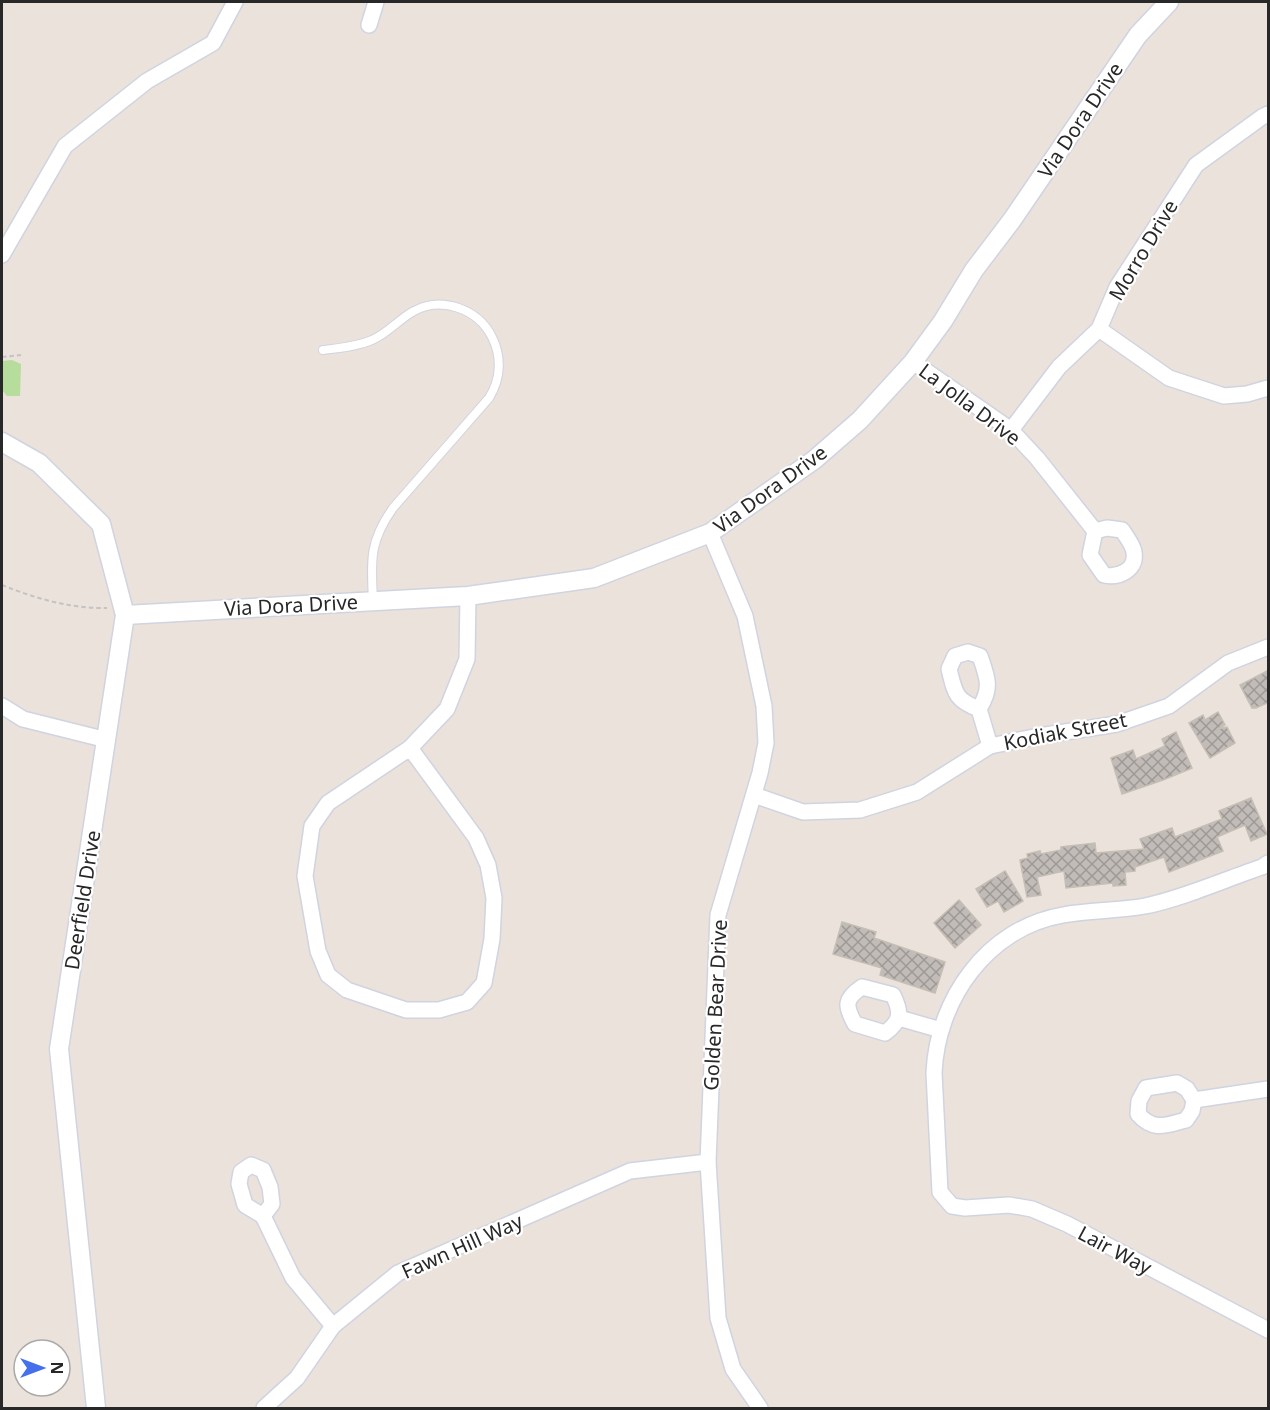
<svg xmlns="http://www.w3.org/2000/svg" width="1270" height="1410" viewBox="0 0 1270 1410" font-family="'Noto Sans',sans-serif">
<defs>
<pattern id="building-cross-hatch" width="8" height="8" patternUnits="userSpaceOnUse" patternTransform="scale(1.5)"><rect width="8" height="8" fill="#c2bcb8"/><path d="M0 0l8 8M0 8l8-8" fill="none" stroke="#9e9996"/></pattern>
</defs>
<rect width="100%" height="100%" fill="#eae2db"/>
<path fill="#b6dd9b" d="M12 360 21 364 20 396H7L2 390V361Z"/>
<g fill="url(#building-cross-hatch)" stroke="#c5beb5" stroke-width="1.5">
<path d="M1269 670V702L1256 708H1252L1240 685Z"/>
<path d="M1218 712 1225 725 1217 729 1227 727 1235 743 1210 758 1189 723 1203 715 1205 720Z"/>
<path d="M1176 732 1192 768 1163 780 1122 794 1111 758 1133 750 1136 759 1165 746 1162 739Z"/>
<path d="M1251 798 1267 834 1251 841 1245 825 1217 837 1223 851 1169 872 1164 857 1135 867V871L1125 872 1126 885 1113 886V883L1066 888 1064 871 1037 877 1041 895 1027 897 1020 860 1028 858 1027 854 1040 851 1041 854 1061 850V847L1095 843 1096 853 1144 849 1140 839 1172 828 1175 837 1222 819 1219 811Z"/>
<path d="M1005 871 1023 901 1004 912 998 901 987 907 976 889Z"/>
<path d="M959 900 981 925 955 948 934 923Z"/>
<path d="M842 922 876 932 874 938 945 962 935 993 880 975 882 968 833 954Z"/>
</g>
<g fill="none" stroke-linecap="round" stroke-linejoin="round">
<g stroke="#d0d4e0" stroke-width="10">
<path id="service" d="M323 350C339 348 356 347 372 340 387 334 399 319 414 311 442 296 478 309 492 337 502 357 501 379 489 398L393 508C369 542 371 560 373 601"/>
</g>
<g stroke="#d0d4e0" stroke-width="18">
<g id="minor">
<path d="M369 25 376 2"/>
<path d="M2 255 65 146 147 81 213 43 235 2"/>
<path d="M1099 329 1169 378 1224 396 1247 394 1268 388"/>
<path d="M913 362 1011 430 1037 458 1095 531"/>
<path d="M1011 430 1059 367 1099 329 1117 287 1196 165 1262 117 1268 114"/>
<path d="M1107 528 1122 530C1126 536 1133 545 1134 552 1137 570 1119 578 1104 575L1090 555 1095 531Z"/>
<path d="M710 533 745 616 764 706 766 743 760 773 718 915 708 1162 718 1318 733 1369 760 1408"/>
<path d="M968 652 980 656C988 679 992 688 979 709 955 700 955 693 949 669L955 656Z"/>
<path d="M2 706 23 719 107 740"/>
<path d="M979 709 990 746"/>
<path d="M410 748 476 838 488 865 494 898 492 939 484 983 467 1002 439 1010H406L347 990 328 975 318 951 305 876 312 826 328 803Z"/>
<path d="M410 748 447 709 467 659 468 596"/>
<path d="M754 795 803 812 860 810 917 792 990 746 1039 736 1117 724 1169 706 1228 663 1268 647"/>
<path d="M1268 863 1262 867C1226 879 1181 899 1145 906 1118 911 1090 910 1063 915 987 928 937 1000 934 1073L940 1192 952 1206 965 1208 1009 1205 1032 1209 1067 1224 1268 1330"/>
<path d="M862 987 893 995C902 1013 901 1021 885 1033L855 1024C845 1006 844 999 862 987Z"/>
<path d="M899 1018 941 1030"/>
<path d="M1177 1083 1187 1089 1194 1100 1192 1111 1186 1120C1166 1125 1154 1132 1138 1114L1139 1101 1146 1088Z"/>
<path d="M1194 1100 1268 1089"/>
<path d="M251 1165 263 1170 270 1187 272 1204 263 1216 245 1205 239 1184 241 1172Z"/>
<path d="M263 1216 293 1278 333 1326"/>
<path d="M264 1408 297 1378 333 1326 398 1273 630 1171 708 1162"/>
</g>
</g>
<g stroke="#d0d4e0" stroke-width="21">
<g id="tertiary">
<path d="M2 442 39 463 101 524 125 615 59 1049 96 1408"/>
<path d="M125 615 468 596 594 578 710 533 814 460 860 420 913 362 943 321 974 270 1012 220 1138 35 1169 2"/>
</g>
</g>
<g stroke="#c3c3c3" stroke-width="2" stroke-dasharray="4.5 3" stroke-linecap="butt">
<path d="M2 357 21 355"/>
<path d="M2 585C34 598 71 609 107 608"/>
</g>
<use href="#service" stroke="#fff" stroke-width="8"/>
<use href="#minor" stroke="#fff" stroke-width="15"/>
<use href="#tertiary" stroke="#fff" stroke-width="18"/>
</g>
<g text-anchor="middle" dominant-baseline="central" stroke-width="4.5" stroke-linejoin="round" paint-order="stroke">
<g font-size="20" fill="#282828" stroke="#fff">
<text transform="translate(1080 120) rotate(-56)">Via Dora Drive</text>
<text transform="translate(1143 250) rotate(-59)">Morro Drive</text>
<text transform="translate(970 404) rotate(37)">La Jolla Drive</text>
<text transform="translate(770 489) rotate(-36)">Via Dora Drive</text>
<text transform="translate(291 605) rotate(-3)">Via Dora Drive</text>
<text transform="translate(1065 731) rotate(-11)">Kodiak Street</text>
<text transform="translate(82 900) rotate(-81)">Deerfield Drive</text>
<text transform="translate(715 1005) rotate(-87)">Golden Bear Drive</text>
<text transform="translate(462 1246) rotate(-24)">Fawn Hill Way</text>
<text transform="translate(1115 1250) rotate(28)">Lair Way</text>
</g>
</g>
<rect width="1270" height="1410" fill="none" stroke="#282828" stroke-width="6"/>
<g transform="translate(42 1368) rotate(90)"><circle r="28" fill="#ffffff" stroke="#a9a9a9" stroke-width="1.5"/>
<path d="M0-4.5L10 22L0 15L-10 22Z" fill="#4670eb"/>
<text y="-9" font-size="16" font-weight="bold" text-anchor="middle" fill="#282828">N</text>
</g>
</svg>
